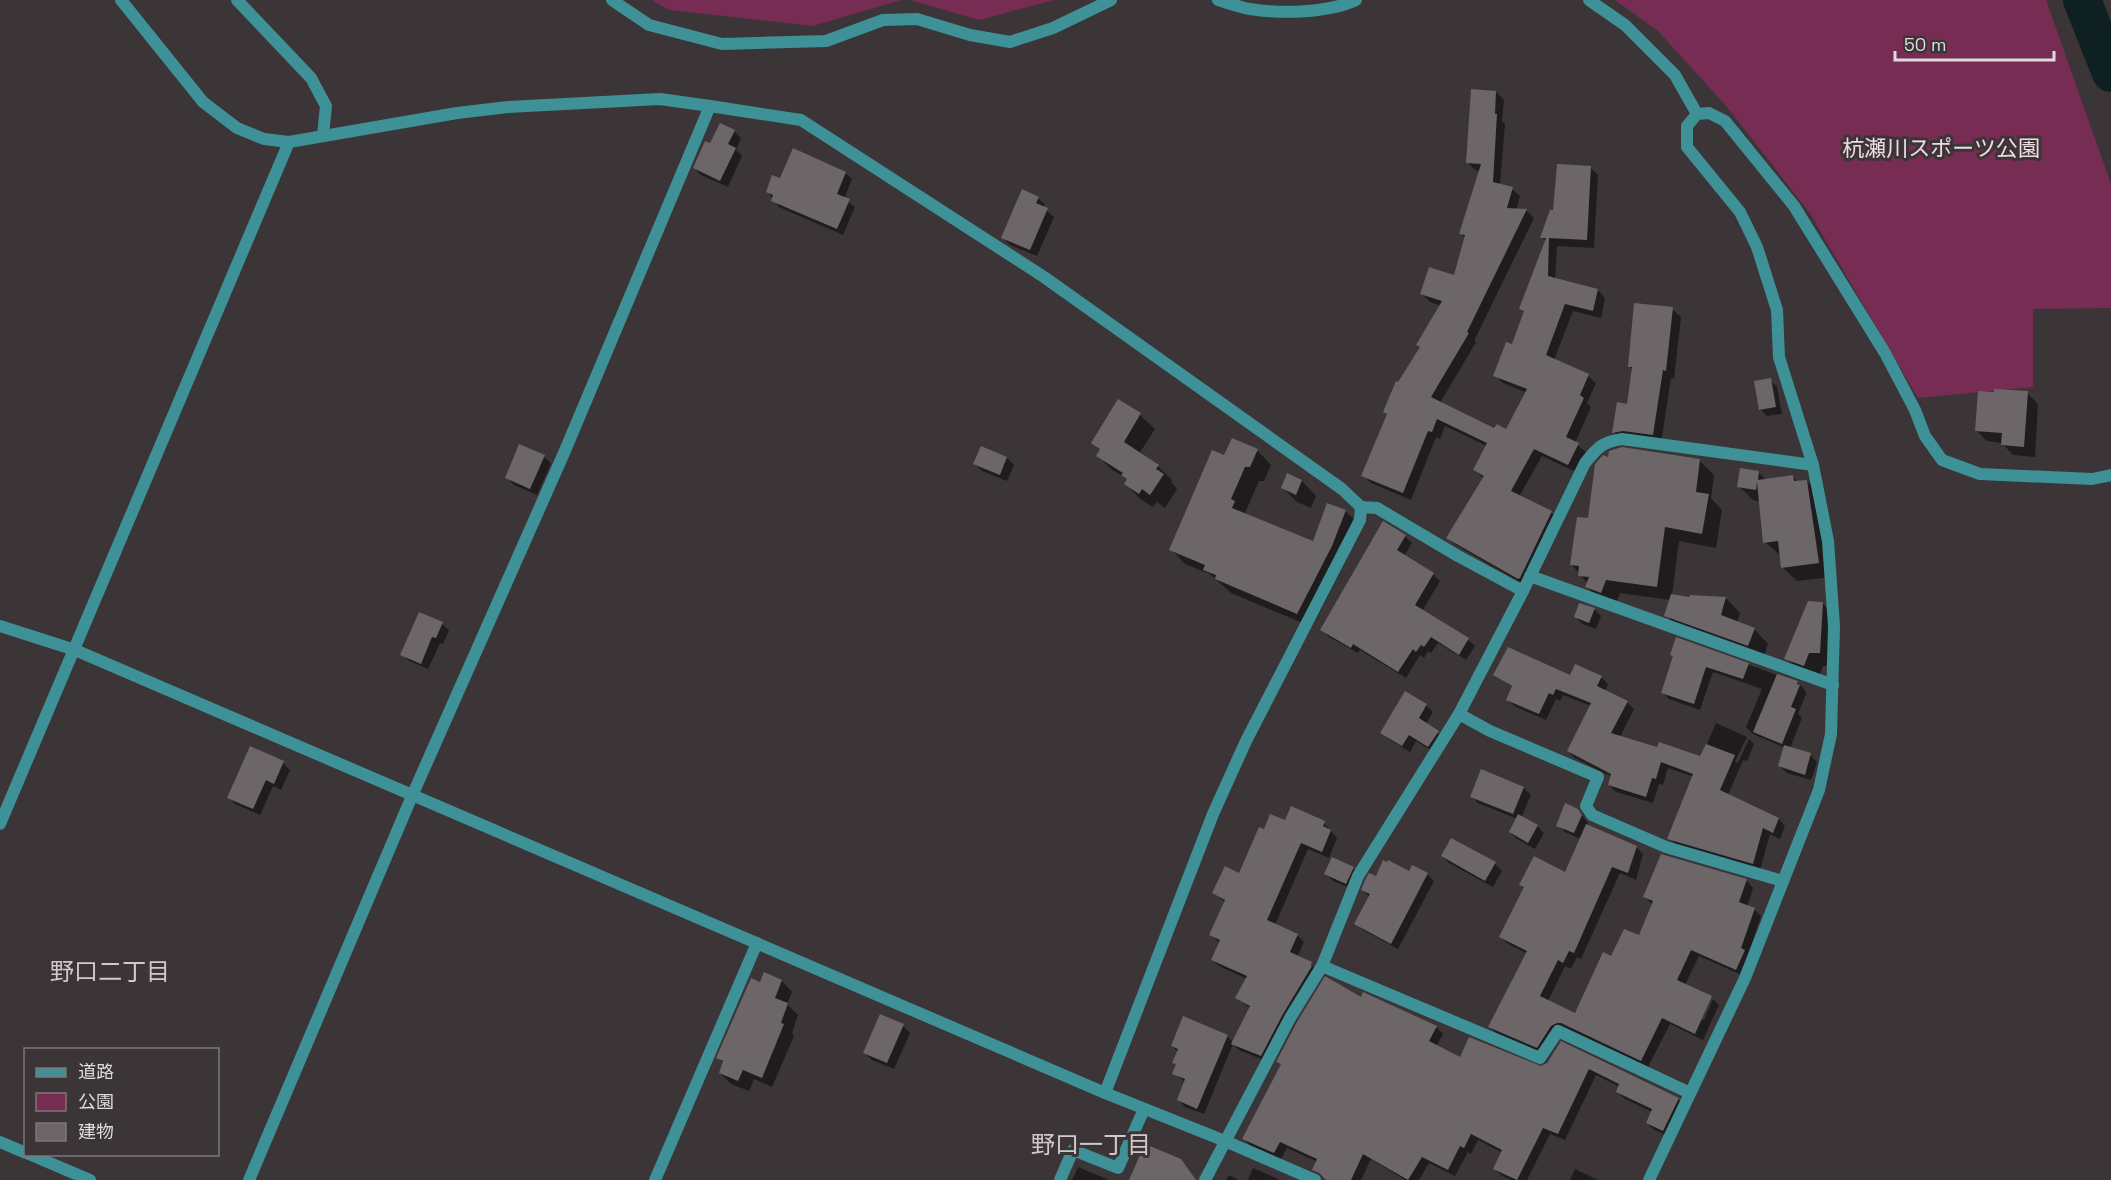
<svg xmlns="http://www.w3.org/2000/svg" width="2111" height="1180" viewBox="0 0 2111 1180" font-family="'Space Grotesk','Noto Sans JP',sans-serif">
<rect width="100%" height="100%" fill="#3b3538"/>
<g fill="#772c53">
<path d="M652 0H901L813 26 669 10Z"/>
<path d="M910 0H1054L979 20Z"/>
<path d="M1615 0H2046L2111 184V308L2033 309V387L1918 398 1809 212 1728 108 1658 31Z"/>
</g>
<g fill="#0007">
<path d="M1496 92 1504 100 1502 121 1505 124 1500 185 1512 189 1520 196 1516 210H1526L1534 218 1474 341 1476 342 1440 403 1495 430 1506 431 1527 393 1503 383 1495 375 1513 346 1525 313 1521 308 1546 242 1542 237 1554 212 1591 168 1598 175 1594 248 1557 246 1555 280 1598 290 1605 298 1601 318 1573 311 1554 360 1588 376 1596 383 1587 403 1591 407 1575 443 1586 452 1576 472 1542 456 1519 497 1552 513 1559 520 1527 586 1456 545 1448 538 1484 478 1474 470 1487 446 1445 426 1440 439 1436 437 1411 500 1371 483 1363 475 1399 384 1421 348 1417 345 1442 306 1430 302 1422 294 1455 277 1465 238 1461 234 1481 171 1475 170 1467 162Z"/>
<path d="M734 131 741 138 736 150 742 156 728 187 701 175 694 168 711 145Z"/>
<path d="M845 173 852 179 844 199 855 207 843 235 779 207 768 192Z"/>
<path d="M1038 198 1045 205 1043 208 1054 217 1037 256 1010 245 1003 238Z"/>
<path d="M1672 309 1681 317 1674 379 1671 378 1661 443 1622 440 1614 432 1628 406 1633 371 1629 366Z"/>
<path d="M1770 380 1777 387 1782 414 1767 416 1760 409Z"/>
<path d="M2027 393 2038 404 2035 457 2013 455 2002 443 1987 441 1976 430Z"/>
<path d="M1119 401 1140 415 1155 429 1139 454 1158 466 1172 480 1171 482 1177 489 1165 508 1157 502 1153 507 1140 499 1126 484 1129 480 1112 470 1098 456 1101 450 1093 442Z"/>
<path d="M982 448 1007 458 1014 465 1007 481 982 471 975 464Z"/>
<path d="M1257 450 1271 465 1264 481H1259L1245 513 1248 516 1313 543 1345 511 1360 525 1346 561 1312 627 1231 593 1210 574 1185 564 1171 549 1225 457Z"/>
<path d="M544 457 551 463 537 495 514 485 507 478Z"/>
<path d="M1610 459 1699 460 1714 475 1711 498 1722 510 1716 548 1679 541 1672 596 1691 599 1726 598 1740 613 1737 623 1754 629 1768 644 1763 659 1680 630 1666 615 1670 600 1620 593 1615 606 1601 601 1587 587 1588 584 1572 565Z"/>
<path d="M1758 472 1766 480 1793 477 1798 482 1807 481 1821 495 1832 577 1797 581 1782 567 1781 556 1765 542 1761 502 1753 500 1739 486Z"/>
<path d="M1288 475 1302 481 1316 496 1311 508 1297 502 1283 488Z"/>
<path d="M1405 536 1412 543 1404 556 1433 574 1440 581 1422 611 1468 640 1475 646 1466 660 1438 643 1431 653 1428 651 1424 658 1420 655 1406 678 1360 650 1358 653 1329 637 1322 630Z"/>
<path d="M1822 603 1836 617 1833 666H1823L1818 679 1799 672 1786 658Z"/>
<path d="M1594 609 1601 616 1596 629 1582 624 1576 617Z"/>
<path d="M442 624 449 630 443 644 440 643 428 669 409 661 402 654Z"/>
<path d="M1677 639 1797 682 1804 689 1806 694 1798 714 1802 718 1790 748 1810 755 1817 762 1811 780 1787 773 1780 766 1785 748 1753 734 1746 727 1762 689 1713 672 1700 710 1669 699 1662 692 1674 657 1672 655Z"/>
<path d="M1495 675 1601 677 1608 684 1605 691 1627 702 1634 709 1620 737 1658 749 1701 758 1716 723 1747 737 1735 762 1738 763 1749 739 1754 744 1747 761 1743 760 1728 795 1779 819 1785 826 1780 839 1770 834 1760 870 1676 845 1669 838 1694 777 1668 768 1663 785 1659 784 1653 803 1616 792 1609 785 1612 777 1575 758 1568 751 1591 706 1563 695 1560 701 1556 699 1546 720 1514 706 1508 699 1513 688Z"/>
<path d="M1426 705 1433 712 1426 724 1445 739 1436 753 1416 741 1410 752 1389 739 1382 732Z"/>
<path d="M283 763 290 770 281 790 273 786 260 815 235 804 229 797Z"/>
<path d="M1524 788 1531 795 1521 818 1537 826 1544 833 1535 849 1517 839 1510 832 1517 819 1478 803 1472 797Z"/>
<path d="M1578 810 1588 823 1587 826 1636 847 1643 854 1636 880 1620 873 1581 959 1577 957 1571 969 1565 966 1548 1001 1576 1015 1612 958 1640 937 1652 904 1645 897 1746 880 1753 888 1747 907 1754 909 1761 916 1748 955 1744 976 1699 956 1685 985 1712 998H1710L1701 1019 1704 1020 1713 999 1719 1005 1712 1020 1703 1040 1670 1024 1648 1067 1565 1029 1545 1054 1497 1034 1490 1027 1528 954 1508 944 1501 937 1525 889 1521 884 1566 874 1581 839 1565 832 1558 825Z"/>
<path d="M1285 822 1324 823 1337 838 1329 858 1308 849 1275 925 1297 935 1304 942 1297 957 1311 964 1318 971 1268 1062 1239 1050 1233 1044 1204 1114 1185 1107 1179 1100 1185 1082 1174 1073 1177 1065 1174 1062 1178 1052 1172 1046 1227 1036 1233 1042 1251 1009 1237 998 1247 979 1219 966 1212 960 1220 943 1211 935 1225 902 1214 893 1239 875 1264 831Z"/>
<path d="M1442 856 1495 864 1502 871 1493 887 1449 863Z"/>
<path d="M1353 868 1360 875 1353 889 1333 881 1326 874Z"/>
<path d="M1410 873 1427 874 1434 881 1398 949 1363 930 1356 923 1370 897 1363 890 1376 878Z"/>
<path d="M782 981 792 992 787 1004 798 1015 792 1033 794 1036 772 1087 754 1079 749 1091 731 1084 720 1073 724 1064 718 1058 761 984Z"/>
<path d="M1362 1000 1436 1027 1443 1034 1436 1047 1460 1059 1541 1068 1548 1064 1561 1043 1678 1099 1685 1106 1671 1137 1654 1130 1647 1123 1652 1112 1625 1099 1617 1092 1620 1087 1596 1075 1565 1140 1550 1134 1527 1180H1511L1502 1176 1495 1169 1503 1153 1478 1140 1471 1154 1468 1152 1455 1176 1429 1163 1419 1180H1405L1371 1159 1361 1180H1326L1314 1169 1318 1162 1287 1148 1281 1159 1251 1146 1244 1139 1282 1065 1278 1062Z"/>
<path d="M903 1026 910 1033 894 1069 872 1060 865 1053Z"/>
<path d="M1078 1167 1109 1180H1072Z"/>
<path d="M1253 1168 1278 1179 1279 1180H1248Z"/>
<path d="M1575 1169 1598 1180H1570Z"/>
<path d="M1229 1175 1239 1180H1226Z"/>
</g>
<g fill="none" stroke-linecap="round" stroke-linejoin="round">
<path stroke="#0f2022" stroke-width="38" d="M2082 0 2111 73"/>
</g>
<g fill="#6d6669">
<path d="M1471 89 1496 91 1495 114H1497L1493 182 1513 187 1507 208 1527 209 1467 332 1469 333 1431 397 1494 428 1497 424 1506 429 1527 389 1493 376 1506 342 1512 344 1524 311 1519 309 1546 238H1540L1550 210H1553L1557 164 1591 166 1587 240 1549 238 1548 276 1598 289 1593 311 1565 304 1546 355 1589 374 1580 395 1584 398 1566 437 1579 443 1568 465 1534 449 1511 491 1552 511 1520 578 1518 579 1446 538 1484 476 1473 470 1487 443 1437 419 1432 432 1428 431 1403 493 1361 476 1387 414 1383 412 1396 381 1398 382 1420 347 1416 345 1442 301 1420 294 1429 267 1454 275 1465 235 1459 234 1481 164 1466 163Z"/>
<path d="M720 123 735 130 728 144 736 148 720 181 693 168 705 141 710 143Z"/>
<path d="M793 148 846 172 837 194 850 199 837 229 771 201 773 195 766 192 772 175 780 178Z"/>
<path d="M1022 189 1039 197 1036 203 1048 208 1030 250 1001 238Z"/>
<path d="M1634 303 1673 307 1666 371 1663 370 1653 435 1623 431 1612 433 1617 402 1627 404 1632 367H1628Z"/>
<path d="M1771 378 1776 407 1759 410 1754 381Z"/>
<path d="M1994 389 2028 391 2024 447 2001 445 2002 433 1975 431 1978 391 1994 392Z"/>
<path d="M1118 399 1141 413 1124 442 1159 465 1156 469 1164 474 1150 495 1142 489 1139 494 1124 484 1127 479 1121 475 1123 473 1096 456 1100 449 1091 443Z"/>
<path d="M1232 438 1258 449 1250 467H1245L1231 499 1235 501 1232 508 1313 541 1327 503 1346 510 1332 546 1297 614 1215 579 1216 575 1203 570 1205 565 1169 550 1212 450 1224 455Z"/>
<path d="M519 444 545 455 530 489 505 478Z"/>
<path d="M981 446 1007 457 1000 475 973 464Z"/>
<path d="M1622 447 1700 459 1696 492 1709 494 1702 534 1665 527 1657 587 1606 580 1601 593 1585 587 1589 577 1578 576 1579 566 1570 565 1577 517 1588 518 1595 464 1603 455 1608 457 1609 451Z"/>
<path d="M1740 468 1759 471 1758 480 1793 475 1794 481 1807 480 1819 563 1781 568 1778 541 1763 543 1757 482 1756 490 1737 487Z"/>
<path d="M1287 473 1302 480 1296 495 1281 488Z"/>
<path d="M1383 521 1406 535 1397 550 1434 573 1415 605 1469 638 1459 655 1431 637 1424 647 1421 645 1416 652 1413 649 1398 672 1353 644 1351 648 1320 630Z"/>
<path d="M1671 594 1689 597 1690 595 1726 597 1721 615 1755 628 1748 646 1664 616Z"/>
<path d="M1808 601 1823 602 1820 653H1809L1804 666 1784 659Z"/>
<path d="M1579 603 1595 608 1589 623 1574 617Z"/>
<path d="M419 612 443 622 436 638 432 637 421 664 400 655Z"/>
<path d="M1676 637 1749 663 1743 679 1706 667 1694 704 1661 693 1673 656 1670 655Z"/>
<path d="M1508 647 1570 675 1575 664 1602 676 1597 686 1628 701 1611 733 1657 747 1659 742 1700 756 1706 744 1735 755 1720 790 1779 818 1773 833 1763 828 1753 864 1667 839 1693 774 1661 762 1656 779 1652 778 1646 797 1608 785 1611 774 1567 751 1591 703 1556 689 1553 695 1549 693 1539 714 1506 700 1512 686 1493 675Z"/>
<path d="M1777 674 1798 681 1797 684 1800 685 1791 707 1796 709 1782 744 1753 732Z"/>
<path d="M1405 691 1427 704 1419 718 1439 731 1428 747 1409 735 1402 746 1380 733Z"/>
<path d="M1784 745 1811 753 1805 775 1778 766Z"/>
<path d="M250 746 284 761 274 784 266 780 253 809 227 798Z"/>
<path d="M1481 769 1524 787 1513 814 1470 797Z"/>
<path d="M1565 803 1578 809 1582 815 1574 833 1556 826Z"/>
<path d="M1291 806 1325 821 1323 826 1331 830 1322 852 1301 843 1267 920 1298 934 1290 952 1312 962 1311 965 1312 966 1283 1014 1261 1056 1231 1044 1250 1006 1235 998 1247 976 1211 960 1220 940 1209 935 1225 900 1212 893 1225 866 1239 873 1259 827 1264 829 1270 814 1285 820Z"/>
<path d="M1518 814 1538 825 1528 843 1509 832Z"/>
<path d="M1586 824 1637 846 1628 873 1612 867 1574 953 1569 951 1563 963 1558 960 1540 996 1575 1013 1603 952 1611 956 1624 929 1639 935 1653 901 1643 897 1661 854 1747 879 1739 902 1755 908 1741 948 1745 950 1736 970 1691 950 1677 980 1712 996 1695 1034 1662 1018 1641 1061 1561 1023H1557L1551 1026 1537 1048 1488 1027 1527 951 1499 937 1524 887 1519 885 1534 856 1565 872Z"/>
<path d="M1451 838 1496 862 1485 881 1441 856Z"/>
<path d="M1332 857 1354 867 1346 884 1324 874Z"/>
<path d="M1383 860 1387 862 1388 860 1409 871 1412 865 1428 873 1391 944 1354 924 1370 894 1361 890 1365 880 1369 873 1376 876Z"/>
<path d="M764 972 782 980 775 998 788 1003 781 1023 784 1024 762 1078 743 1070 738 1081 719 1073 723 1061 716 1058 751 978 760 982Z"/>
<path d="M1325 976 1361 997 1363 992 1437 1026 1429 1041 1460 1057 1469 1037 1541 1066 1547 1063 1561 1041 1679 1098 1663 1131 1646 1123 1652 1109 1616 1092 1619 1084 1589 1069 1558 1134 1543 1128 1517 1180 1493 1169 1502 1150 1471 1134 1464 1148 1460 1146 1448 1170 1422 1157 1408 1180 1363 1154 1351 1180H1326L1319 1173 1312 1170 1317 1159 1280 1142 1274 1153 1242 1139 1281 1064 1276 1062 1297 1022Z"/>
<path d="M880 1014 904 1024 887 1063 863 1053Z"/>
<path d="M1183 1016 1228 1035 1197 1109 1177 1100 1185 1079 1172 1074 1176 1064 1172 1063 1178 1049 1171 1046Z"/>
<path d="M1145 1144 1181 1159 1196 1180H1129Z"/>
</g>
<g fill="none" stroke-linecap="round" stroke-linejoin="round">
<g stroke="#3e9197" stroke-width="12">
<path d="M121 0 203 102 237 128 264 139 289 142 457 113 508 107 660 99 710 106"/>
<path d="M237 0 311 78 326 106 323 135"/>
<path d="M612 0 649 25 722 44 826 41 883 20 917 19 970 35 1010 42 1053 28 1111 0"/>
<path d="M1218 0C1228 3 1239 7 1250 9 1280 14 1328 13 1356 0"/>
<path d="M1589 0 1625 25 1675 75 1697 114"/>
<path d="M1361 507 1377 508 1458 556 1523 591"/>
<path d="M1530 576 1833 685"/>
<path d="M0 626 75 650 1105 1093 1225 1141 1315 1180"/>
<path d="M1459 714 1490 731 1598 777 1586 806 1592 815 1666 847 1783 881"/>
<path d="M0 824 289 142"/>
<path d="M1322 966 1540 1058 1558 1031 1690 1093"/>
<path d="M0 1142 26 1153"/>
<path d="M29 1154 90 1180"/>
<path d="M249 1180 412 796 564 453 710 106 801 120 1044 277 1342 489 1361 507 1360 520 1246 741 1213 814 1105 1093"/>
<path d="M655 1180 757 943"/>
<path d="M1060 1180 1073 1150 1118 1168 1144 1109"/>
<path d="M1205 1180 1290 1018 1322 966 1358 876 1459 714 1523 591 1585 463C1597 448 1602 442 1622 439L1813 465"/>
<path d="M1649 1180 1745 978 1819 790 1831 734 1834 626 1828 541 1813 465 1779 357 1777 310 1757 247 1740 212 1687 147V126L1697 114 1709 113 1725 121 1794 206 1885 353 1915 410 1925 436 1942 460 1980 474 2092 479 2111 475"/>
</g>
</g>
<g text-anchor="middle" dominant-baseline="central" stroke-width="6" stroke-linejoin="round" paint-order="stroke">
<g font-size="22" fill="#f1d9e2" stroke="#3b3538">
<text x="1941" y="148">杭瀬川スポーツ公園</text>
</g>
<g font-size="24" fill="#d0c8cb" stroke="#3b3538">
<text x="110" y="971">野口二丁目</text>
<text x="1091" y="1144">野口一丁目</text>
</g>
</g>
<rect x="24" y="1048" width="195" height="108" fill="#3b3538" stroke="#7d777a" stroke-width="1.5"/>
<rect x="36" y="1068" width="30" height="9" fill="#3e9197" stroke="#7d777a" stroke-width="1.5"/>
<text x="78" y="1078" font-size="18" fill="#dfdbdd">道路</text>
<rect x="36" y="1093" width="30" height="18" fill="#772c53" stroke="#7d777a" stroke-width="1.5"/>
<text x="78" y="1108" font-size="18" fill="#dfdbdd">公園</text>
<rect x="36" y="1123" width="30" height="18" fill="#6d6669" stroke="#7d777a" stroke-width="1.5"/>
<text x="78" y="1138" font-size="18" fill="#dfdbdd">建物</text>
<path d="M1895 51v9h159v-9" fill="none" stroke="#dfdbdd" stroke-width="3"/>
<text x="1904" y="51" font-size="18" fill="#dfdbdd" stroke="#3b3538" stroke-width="4.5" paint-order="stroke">50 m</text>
</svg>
